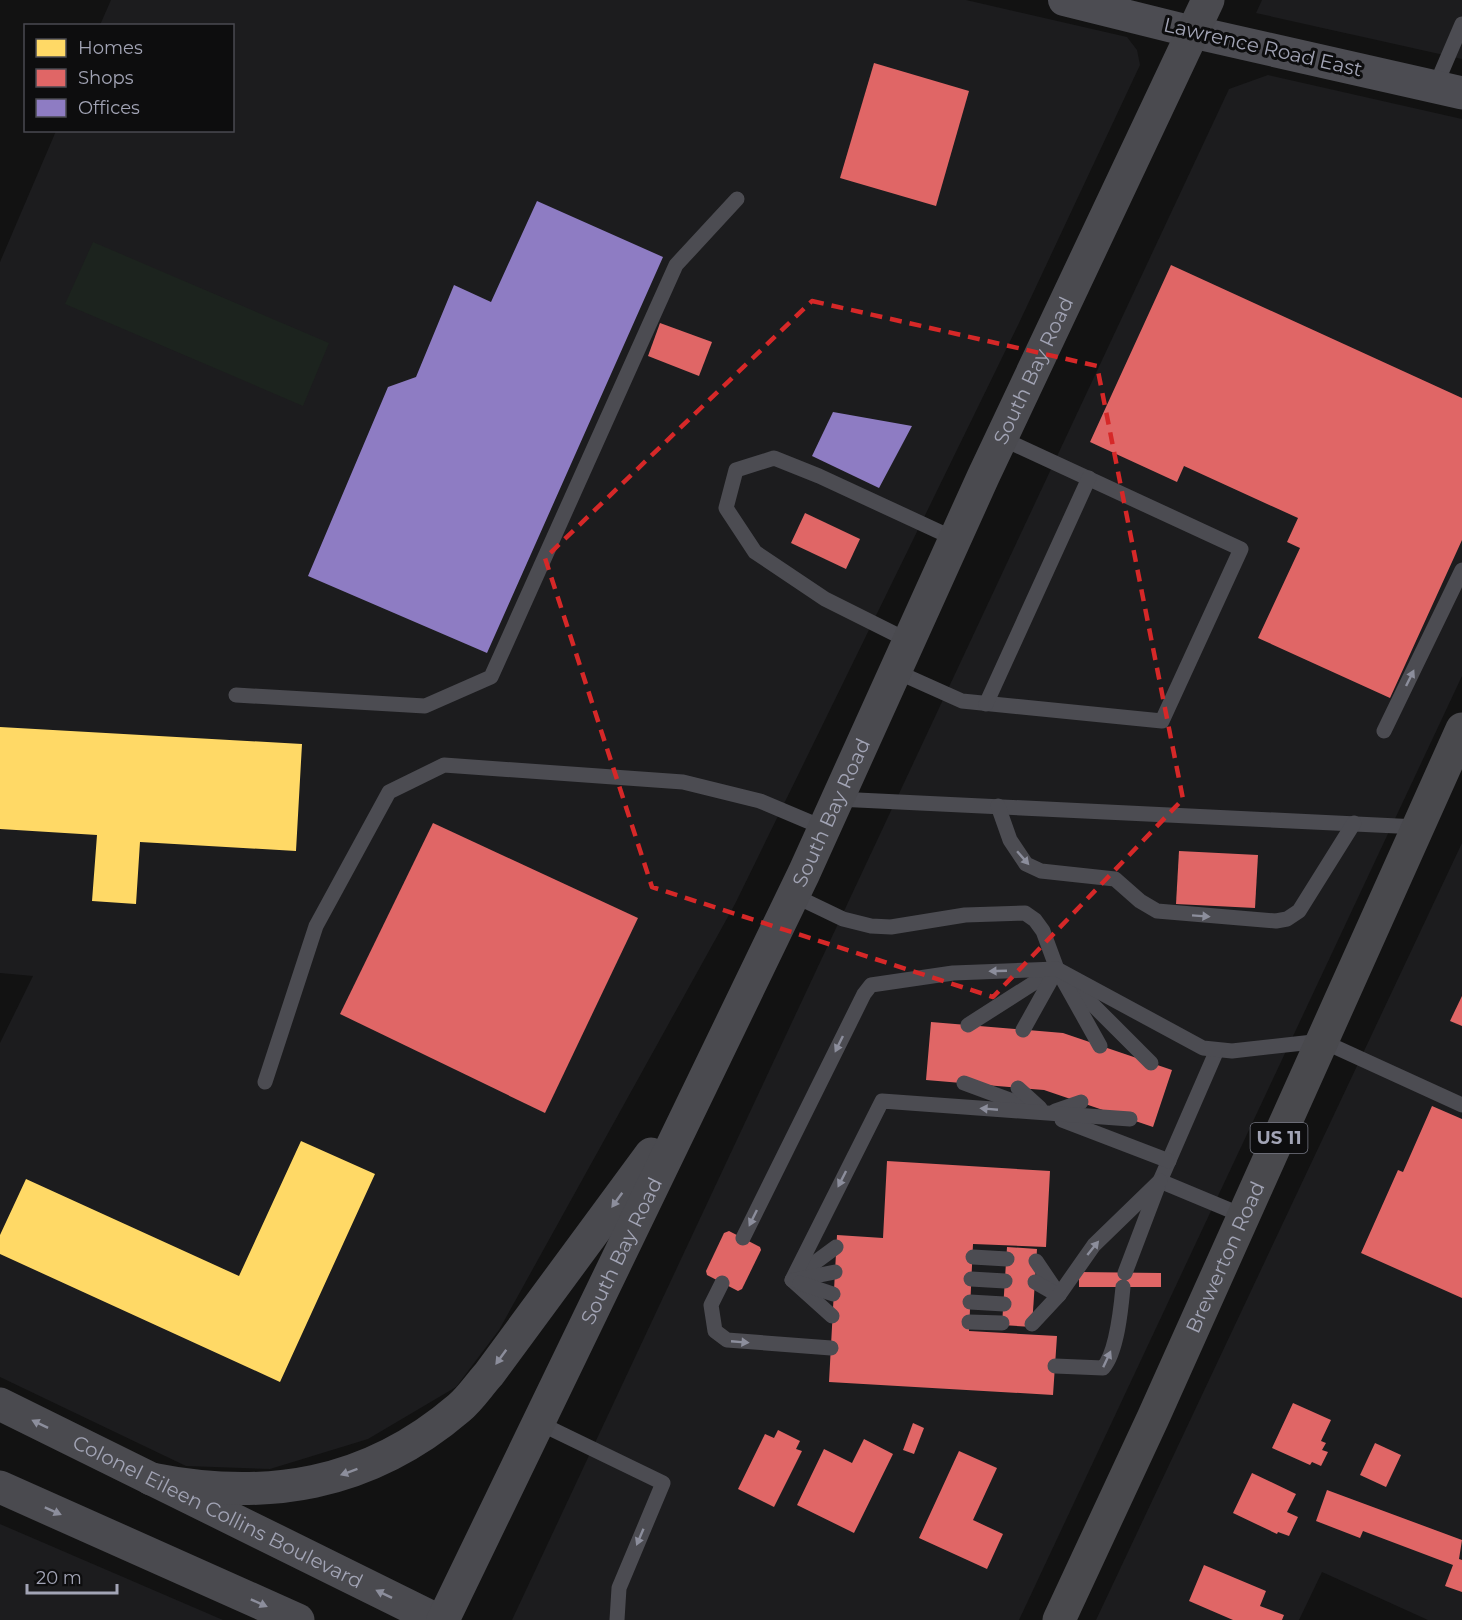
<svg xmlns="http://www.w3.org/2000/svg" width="1462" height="1620" viewBox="0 0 1462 1620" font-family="Montserrat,sans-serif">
<rect width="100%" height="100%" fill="#121212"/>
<g fill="#1c1c1e">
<path d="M111 0H966L1127 37 1137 50 1140 65 1019 323 735 904 499 1330 456 1387 368 1439 270 1469 186 1466 0 1377V1043L33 976 0 973V262L56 131 232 130V26L100 25Z"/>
<path d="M1262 0H1462V59L1256 13Z"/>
<path d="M1268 75 1462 119V676L1019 1620H512L1229 89Z"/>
<path d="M1462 843V1620H1428L1322 1572 1299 1620H1096Z"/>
<path d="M0 1524 223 1620H0Z"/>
</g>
<path fill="#1c231e" d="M93 242 329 343 303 406 65 304Z"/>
<g fill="#ffd966">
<path d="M0 727 302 744 296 851 140 842 136 904 92 901 97 835 0 829Z"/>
<path d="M301 1141 375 1174 280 1382 0 1254V1235L26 1179 239 1276Z"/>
</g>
<g fill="#e06666">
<path d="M874 63 969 91 936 206 840 178Z"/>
<path d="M1171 265 1462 398V540L1390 698 1258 638 1300 548 1287 542 1298 518 1184 466 1177 482 1090 442Z"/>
<path d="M660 323 712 342 699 376 648 356Z"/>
<path d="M805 513 860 539 846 569 791 543Z"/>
<path d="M433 823 638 918 545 1113 340 1014Z"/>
<path d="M1179 851 1258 855 1255 908 1176 904Z"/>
<path d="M1462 996V1026L1450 1021Z"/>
<path d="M931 1022 1063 1033 1172 1070 1153 1127 1044 1090 926 1080Z"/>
<path d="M1432 1106 1462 1119V1298L1361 1253 1398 1170 1403 1172Z"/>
<path d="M887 1161 1050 1171 1046 1247 973 1244 969 1331 1057 1336 1053 1395 829 1382 837 1235 883 1238Z"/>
<path d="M729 1231 760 1247 761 1250 742 1289 738 1291 707 1275 706 1271 724 1233Z"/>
<path d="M1007 1247 1037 1249 1032 1327 1002 1325Z"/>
<path d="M1079 1272 1161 1273V1287H1079Z"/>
<path d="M1293 1403 1331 1420 1321 1441 1326 1443 1322 1450 1328 1452 1321 1466 1312 1462 1310 1465 1272 1448Z"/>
<path d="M913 1423 924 1428 914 1454 903 1450Z"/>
<path d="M778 1430 800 1441 796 1449 802 1451 774 1507 738 1489 765 1434 774 1438Z"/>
<path d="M864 1439 893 1454 854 1533 797 1505 824 1449 852 1463Z"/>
<path d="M1375 1443 1401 1455 1386 1487 1360 1475Z"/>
<path d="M959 1451 997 1468 973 1520 1003 1534 987 1569 919 1538Z"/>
<path d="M1252 1473 1296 1494 1287 1512 1298 1517 1289 1536 1278 1532 1277 1534 1233 1513Z"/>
<path d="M1327 1490 1462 1540 1459 1559 1462 1560V1592L1445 1586 1453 1565 1363 1531 1360 1538 1316 1521Z"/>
<path d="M1204 1565 1266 1591 1260 1606 1284 1615 1282 1620H1233L1189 1601Z"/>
</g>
<g fill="#8e7cc3">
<path d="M537 201 663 257 487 653 308 576 388 387 416 377 454 285 491 302Z"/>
<path d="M833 412 912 426 879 488 812 456Z"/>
</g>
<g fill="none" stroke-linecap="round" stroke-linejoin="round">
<g stroke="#4c4c52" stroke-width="15">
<path d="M1435 87 1462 24"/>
<path d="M909 641 825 599 755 552 726 508 736 470 774 458 819 476 955 539"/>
<path d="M895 671 962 701 1162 721 1241 549 1001 438"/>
<path d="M236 695 425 706 491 677 676 265 737 199"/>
<path d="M986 704 1089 478"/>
<path d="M1384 731 1462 570"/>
<path d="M837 799 1418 827"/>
<path d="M998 806 1010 840 1026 864 1041 871 1115 879 1140 901 1157 911 1276 921 1287 919 1299 911 1354 823"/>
<path d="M793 895 843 919 871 926 891 927 965 915 1025 913 1035 920 1043 931 1057 969 1151 1063"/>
<path d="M968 1025 1054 970"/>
<path d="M1023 1030 1057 969 1100 1046"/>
<path d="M1217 1050 1160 1181 1244 1216"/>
<path d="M265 1082 316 926 389 792 444 765 683 782 760 801 824 828"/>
<path d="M964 1083 1026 1106"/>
<path d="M1018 1088 1040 1108"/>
<path d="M1055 1111 1081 1102"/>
<path d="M1062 1120 1169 1161"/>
<path d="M743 1238 864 994 871 985 953 973 1057 969 1203 1048 1232 1051 1322 1041 1462 1105"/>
<path d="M973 1257 1007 1259"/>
<path d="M1036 1261 1059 1295"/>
<path d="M1125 1273 1158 1186"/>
<path d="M794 1278 836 1247"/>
<path d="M971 1279 1005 1281"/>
<path d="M792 1280 882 1101 1130 1119"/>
<path d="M792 1280 832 1316"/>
<path d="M795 1280 835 1272"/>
<path d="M1035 1282 1056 1294"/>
<path d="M722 1283 711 1305 715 1331 727 1340 831 1348"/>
<path d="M800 1283 833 1294"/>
<path d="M970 1302 1004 1304"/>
<path d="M969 1322 1002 1323"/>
<path d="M1032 1324 1059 1295 1094 1245 1160 1181"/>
<path d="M1055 1366 1103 1368C1117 1352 1121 1309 1123 1287"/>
<path d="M537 1422 663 1483 619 1588 617 1620"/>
</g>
<path stroke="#4c4c52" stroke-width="32" d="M1064 0 1193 32"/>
<path stroke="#4c4c52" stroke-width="33" d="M1193 32 1462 93"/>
<g stroke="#4a4a4f" stroke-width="33">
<path id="s1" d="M0 1404 437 1620"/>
<path d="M151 1479C266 1502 368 1486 459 1408 470 1399 479 1385 489 1374L651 1154"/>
<path d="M0 1487 298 1620"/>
<path id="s2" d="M443 1620 804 873 983 477 1208 0"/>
</g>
<path stroke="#49494d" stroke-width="33" id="s3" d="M1059 1620 1153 1418 1462 729"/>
</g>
<defs><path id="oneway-solid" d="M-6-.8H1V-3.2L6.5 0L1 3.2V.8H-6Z" transform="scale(1.5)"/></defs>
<g fill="#8c8e9c">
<use href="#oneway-solid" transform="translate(1410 678) rotate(-64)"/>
<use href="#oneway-solid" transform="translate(1023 858) rotate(49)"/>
<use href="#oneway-solid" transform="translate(1201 916) rotate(4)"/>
<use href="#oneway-solid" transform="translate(998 971) rotate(178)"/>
<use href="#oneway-solid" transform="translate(839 1044) rotate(116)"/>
<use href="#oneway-solid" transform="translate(989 1109) rotate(-175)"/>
<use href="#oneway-solid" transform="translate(842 1179) rotate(117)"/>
<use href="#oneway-solid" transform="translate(617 1200) rotate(126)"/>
<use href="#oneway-solid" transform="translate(753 1218) rotate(116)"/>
<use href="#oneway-solid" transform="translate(1093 1248) rotate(-51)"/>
<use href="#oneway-solid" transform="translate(740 1342) rotate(5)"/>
<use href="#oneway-solid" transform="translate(501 1357) rotate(126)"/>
<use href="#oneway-solid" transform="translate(1107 1359) rotate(-65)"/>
<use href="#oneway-solid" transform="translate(40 1424) rotate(-154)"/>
<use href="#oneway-solid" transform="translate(349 1472) rotate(160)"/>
<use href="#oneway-solid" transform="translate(53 1511) rotate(24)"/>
<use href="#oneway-solid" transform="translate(640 1537) rotate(113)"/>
<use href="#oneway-solid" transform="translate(384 1594) rotate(-154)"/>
<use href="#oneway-solid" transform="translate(259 1603) rotate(24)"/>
</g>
<path fill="none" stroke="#d62828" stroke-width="4.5" stroke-dasharray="12 8" stroke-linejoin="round" d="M812 301 1097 366 1183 799 993 997 652 887 545 558Z"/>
<g text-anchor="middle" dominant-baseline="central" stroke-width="6" stroke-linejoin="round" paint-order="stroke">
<rect fill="#0d0d0e" stroke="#757783" stroke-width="1.5" x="1250.5" y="1123" width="57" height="30" rx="4.5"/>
<g font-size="18" font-weight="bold" fill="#a2a4b5">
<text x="1279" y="1138">US 11</text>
</g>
<g font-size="20" fill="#a2a4b5" stroke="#0d0d0e">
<text transform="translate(1263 47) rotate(13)">Lawrence Road East</text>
<text stroke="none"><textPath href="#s2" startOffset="1382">South Bay Road</textPath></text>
<text stroke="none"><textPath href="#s2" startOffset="896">South Bay Road</textPath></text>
<text stroke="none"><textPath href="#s2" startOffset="410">South Bay Road</textPath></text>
<text stroke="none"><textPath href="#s3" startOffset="399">Brewerton Road</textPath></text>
<text stroke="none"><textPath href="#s1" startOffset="243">Colonel Eileen Collins Boulevard</textPath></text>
</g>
</g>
<rect x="24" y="24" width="210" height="108" fill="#0d0d0e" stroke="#494951" stroke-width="1.5"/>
<rect x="36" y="39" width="30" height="18" fill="#ffd966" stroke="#494951" stroke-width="1.5"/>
<text x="78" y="54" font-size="18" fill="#a2a4b5">Homes</text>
<rect x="36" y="69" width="30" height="18" fill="#e06666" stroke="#494951" stroke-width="1.5"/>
<text x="78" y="84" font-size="18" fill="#a2a4b5">Shops</text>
<rect x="36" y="99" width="30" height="18" fill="#8e7cc3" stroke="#494951" stroke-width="1.5"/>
<text x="78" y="114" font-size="18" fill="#a2a4b5">Offices</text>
<path d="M27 1584v9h90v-9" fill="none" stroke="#a2a4b5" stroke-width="3"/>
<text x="36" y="1584" font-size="18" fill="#a2a4b5" stroke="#0d0d0e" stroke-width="4.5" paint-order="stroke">20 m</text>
</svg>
